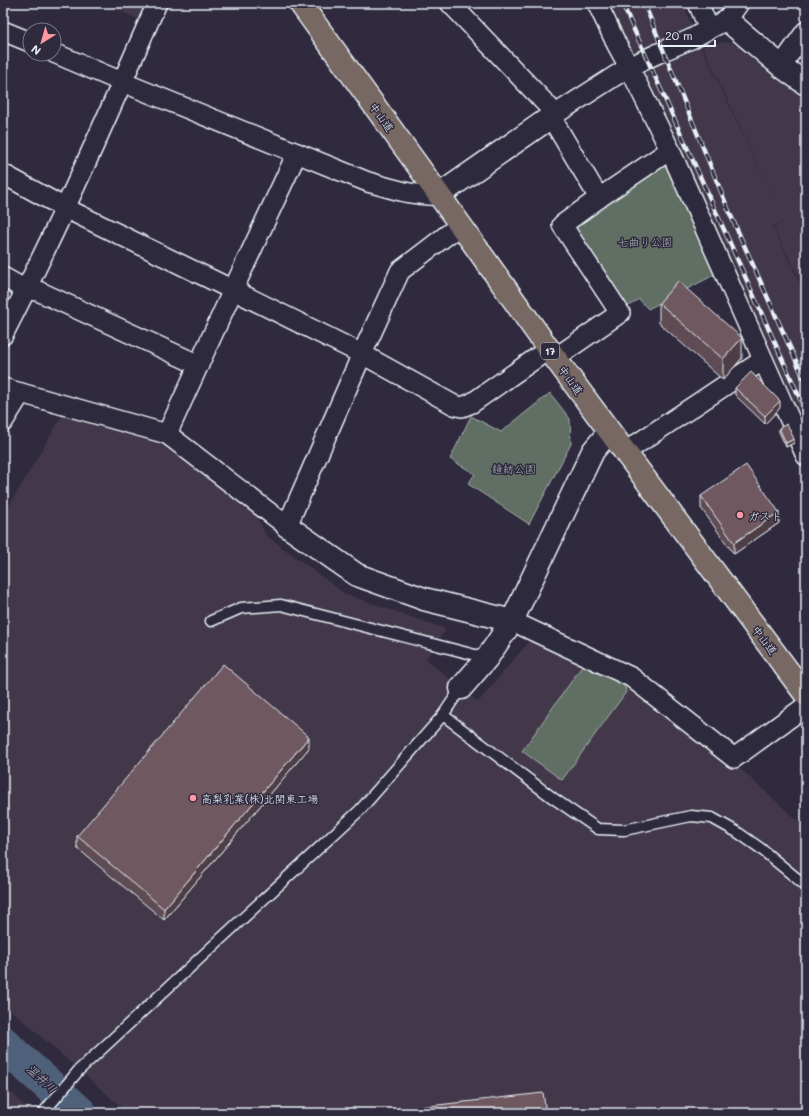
<svg xmlns="http://www.w3.org/2000/svg" width="809" height="1116" viewBox="0 0 809 1116" font-family="Mali,'Klee One',sans-serif">
<rect width="100%" height="100%" fill="#2f2a3d"/>
<filter id="ink" filterUnits="userSpaceOnUse"><feTurbulence type="fractalNoise" baseFrequency=".025" numOctaves="2"/><feDisplacementMap in="SourceGraphic" scale="8" xChannelSelector="R" yChannelSelector="G"/><feConvolveMatrix kernelMatrix="1 2 1 2 8 2 1 2 1" color-interpolation-filters="sRGB"/></filter>
<g filter="url(#ink)">
<g fill="#423848">
<path d="M114 3H151L142 21 112 7Z"/>
<path d="M611 3H683L696 36 775 201 701 43 731 42 787 85 806 101V291L773 227 785 222 772 226 806 295V431L705 207 636 64Z"/>
<path d="M62 416 162 443 250 504 266 535 345 594 446 629 426 659 478 702 532 638 629 681 737 766 806 828V1113H128L3 1003V516Z"/>
<path d="M3 1085 33 1113H3Z"/>
</g>
<g fill="#606e64" stroke="#a4b0ae">
<path d="M669 154 720 272 648 309 639 299 623 310 566 225Z"/>
<path d="M550 393 570 419 571 444 529 524 468 484 475 474 450 459 471 416 501 432Z"/>
<path d="M583 665 624 683 626 692 562 780 522 751Z"/>
</g>
<g fill="none" stroke-linecap="round" stroke-linejoin="round">
<path stroke="#4f617a" stroke-width="34" d="M3 1043 16 1056 80 1113"/>
<g stroke="#e8f1f8" stroke-width="13">
<g id="service">
<path d="M211 621 241 608 281 605 487 658"/>
<path d="M443 715 553 798 598 829 624 830 691 816 712 818 737 832 760 848 806 886"/>
<path d="M43 1113 79 1070 360 810 443 715 461 688"/>
</g>
</g>
<g stroke="#e8f1f8" stroke-width="22">
<g id="minor">
<path d="M450 3 549 107 551 117 599 198"/>
<path d="M597 3 617 45 629 67 670 150 806 456"/>
<path d="M698 3 709 29"/>
<path d="M3 31 30 42"/>
<path d="M54 53 122 82 368 182C391 188 415 197 439 195"/>
<path d="M781 66 806 31"/>
<path d="M551 117 629 67 663 51 691 39 709 29 727 20 739 3"/>
<path d="M3 174 65 208 233 290 362 354 454 405 462 407 472 403 549 349"/>
<path d="M3 277 26 290 38 291 199 365"/>
<path d="M3 335C59 226 108 115 157 3"/>
<path d="M555 358 620 313 562 225 599 198 670 150"/>
<path d="M3 388 167 434 287 526 362 354 400 271 460 225"/>
<path d="M3 422 21 393"/>
<path d="M167 434 233 290 297 153"/>
<path d="M625 452 763 360"/>
<path d="M512 621 631 677 734 758 806 706"/>
</g>
</g>
<g stroke="#e8f1f8" stroke-width="25">
<g id="tertiary">
<path d="M727 20 781 66 806 84"/>
<path d="M439 195 551 117"/>
<path d="M287 526 357 575 424 599 512 621"/>
<path d="M461 688 487 658 512 621 593 451 609 432"/>
</g>
</g>
<g stroke="#e8f1f8" stroke-width="25">
<path id="trunk" d="M300 3 439 195 555 358 806 695"/>
</g>
<use href="#service" stroke="#2f2a3d" stroke-width="10"/>
<use href="#minor" stroke="#2f2a3d" stroke-width="19"/>
<use href="#tertiary" stroke="#2f2a3d" stroke-width="22"/>
<use href="#trunk" stroke="#776864" stroke-width="22"/>
<g stroke="#e8f1f8" stroke-width="4.5">
<g id="rail">
<path d="M622 3 806 412"/>
<path d="M644 3 731 216 806 383"/>
</g>
</g>
<use href="#rail" stroke="#2f2a3d" stroke-width="3" stroke-dasharray="9" stroke-linecap="butt"/>
</g>
<g fill="#5f4c53" stroke="#e8f1f8">
<path d="M659 303 742 358 723 380 659 323Z"/>
<path d="M735 388 780 408 765 424 735 395Z"/>
<path d="M779 428 794 443 786 447 779 432Z"/>
<path d="M701 496 779 523 734 554 701 508Z"/>
<path d="M309 748 164 920 77 848V836Z"/>
</g>
<g fill="#4e3e44" stroke="#e8f1f8">
<path d="M742 338V358L723 380V359Z"/>
<path d="M780 401V408L765 424V416Z"/>
<path d="M794 439V443L786 447V443Z"/>
<path d="M779 512V523L734 554V543Z"/>
<path d="M309 737V748L164 920V909Z"/>
</g>
<g fill="#6f5861" stroke="#e8f1f8">
<path d="M678 281 742 338 723 359 659 303Z"/>
<path d="M751 372 780 401 765 416 735 388Z"/>
<path d="M787 424 794 439 786 443 779 428Z"/>
<path d="M746 465 779 512 734 543 701 496Z"/>
<path d="M223 664 309 737 164 909 77 836Z"/>
<path d="M543 1093 546 1113H394V1110Z"/>
</g>
</g>
<g fill="#ff9aa2" stroke="#2f2a3d" stroke-width="1.5">
<circle cx="740" cy="515" r="4"/>
<circle cx="193" cy="798" r="4"/>
</g>
<g text-anchor="middle" dominant-baseline="central" stroke-width="3" stroke-linejoin="round" paint-order="stroke">
<rect fill="#2f2a3d" stroke="#b0b5c0" stroke-width="1" x="541" y="343" width="18" height="16" rx="3"/>
<g font-size="10" font-weight="bold" fill="#e8f1f8">
<text x="550" y="351">17</text>
</g>
<g font-size="11" fill="#e8f1f8" stroke="#2f2a3d">
<text transform="translate(382 117) rotate(54)">中山道</text>
<text transform="translate(571 380) rotate(54)">中山道</text>
<text transform="translate(765 640) rotate(53)">中山道</text>
</g>
<g font-size="11" fill="#abb6b5" stroke="#2f2a3d">
<text x="645" y="241">七曲り公園</text>
<text x="514" y="468">鐘紡公園</text>
</g>
<g font-size="11" fill="#e8f1f8" stroke="#2f2a3d" text-anchor="start">
<text x="748" y="515">ガスト</text>
<text x="201" y="798">高梨乳業(株)北関東工場</text>
</g>
<g font-size="12" font-style="italic" fill="#abb7c6" stroke="#2f2a3d">
<text transform="translate(42 1078) rotate(42)">温井川</text>
</g>
</g>
<rect width="809" height="1116" fill="none" stroke="#2f2a3d" stroke-width="16"/>
<rect x="8" y="8" width="793" height="1100" fill="none" stroke="#e8f1f8" stroke-width="1.5" filter="url(#ink)"/>
<g transform="translate(42 42) rotate(217)"><circle r="19" fill="#2f2a3d" stroke="#797a88"/>
<path d="M0-3L7 15L0 10L-7 15Z" fill="#ff9aa2"/>
<text y="-6" font-size="11" font-weight="bold" text-anchor="middle" fill="#e8f1f8">N</text>
</g>
<path d="M659 40v6h56v-6" fill="none" stroke="#e8f1f8" stroke-width="2"/>
<text x="665" y="40" font-size="12" fill="#e8f1f8" stroke="#2f2a3d" stroke-width="3" paint-order="stroke">20 m</text>
</svg>
